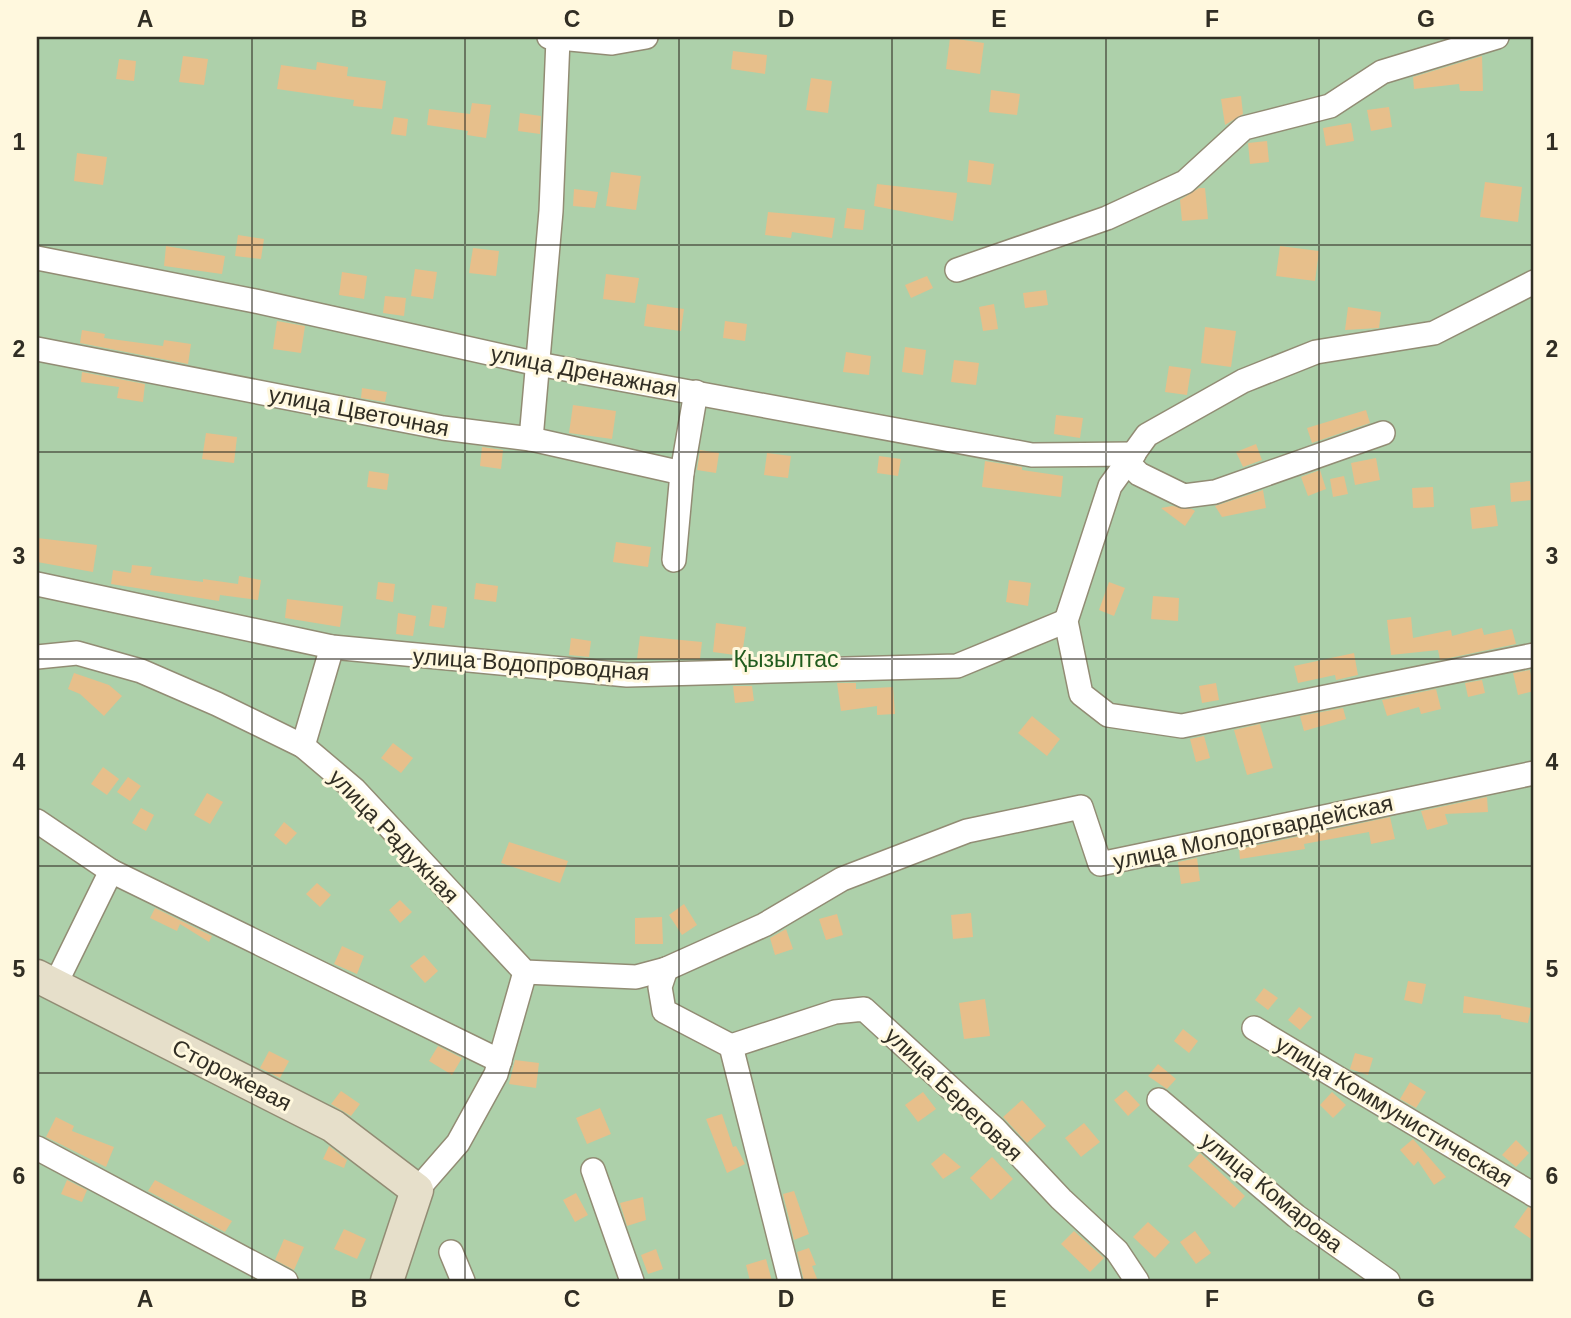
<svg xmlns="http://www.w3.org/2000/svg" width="1571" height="1318" viewBox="0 0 1571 1318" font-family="Helvetica,sans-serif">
<rect width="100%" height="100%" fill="#f1ebd1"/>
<rect fill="#add0aa" x="37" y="37" width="1497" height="1244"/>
<g fill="#e7bf8b">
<path d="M950 38 984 43 980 74 946 69Z"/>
<path d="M733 51 767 55 765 74 731 69Z"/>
<path d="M183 56 208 59 204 85 179 82Z"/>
<path d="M1482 56 1483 91H1460L1459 84 1414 89 1413 77Z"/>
<path d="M119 59 136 61 134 81 116 79Z"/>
<path d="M317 62 348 67 347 76 386 81 382 109 353 106 354 100 277 89 281 65 316 70Z"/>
<path d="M811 78 832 81 828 113 806 110Z"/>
<path d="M991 90 1020 94 1017 115 989 112Z"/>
<path d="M1241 96 1243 114 1225 125 1221 99Z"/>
<path d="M472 103 491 105 486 138 467 135 468 131 427 125 429 109 470 114Z"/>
<path d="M1389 107 1392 127 1371 131 1367 110Z"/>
<path d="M520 113 541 116 540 134 518 131Z"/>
<path d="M394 117 408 119 406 136 391 134Z"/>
<path d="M1351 123 1354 141 1326 146 1323 128Z"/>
<path d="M1267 141 1269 162 1250 164 1248 143Z"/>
<path d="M77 153 107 157 103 185 74 181Z"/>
<path d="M969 160 994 164 991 185 967 182Z"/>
<path d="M611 172 641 176 636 210 606 206Z"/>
<path d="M1485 182 1522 187 1518 222 1480 217Z"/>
<path d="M877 184 957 193 953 221 874 206Z"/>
<path d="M1199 188H1205L1208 219 1182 221 1180 200Z"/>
<path d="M574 189 598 192 595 208 573 206Z"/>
<path d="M847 208 865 210 863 230 844 228Z"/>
<path d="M768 212 835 218 832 238 792 232 791 238 765 235Z"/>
<path d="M238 235 264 239 261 259 235 256Z"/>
<path d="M166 246 225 256 222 274 164 266Z"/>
<path d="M1280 246 1319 251 1315 281 1276 276Z"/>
<path d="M473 248 499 251 496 276 469 273Z"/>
<path d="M415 269 437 272 433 299 411 296Z"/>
<path d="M342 272 367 276 364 299 339 295Z"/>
<path d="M606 274 639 278 635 303 603 299Z"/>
<path d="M927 276 933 288 911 298 905 285Z"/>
<path d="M1046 290 1048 305 1025 308 1023 293Z"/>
<path d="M385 296 406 298 404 316 383 313Z"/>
<path d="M647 304 684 309 681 331 644 326Z"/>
<path d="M994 304 998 329 983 331 979 307Z"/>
<path d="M1348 307 1381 312 1379 328 1345 330Z"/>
<path d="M277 321 305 326 301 353 273 349Z"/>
<path d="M725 321 747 324 745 341 723 338Z"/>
<path d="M1205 327 1236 331 1231 367 1201 363Z"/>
<path d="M82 330 105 334 104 338 163 346 164 340 191 344 188 364 80 343Z"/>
<path d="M905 347 926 350 923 375 902 372Z"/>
<path d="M846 352 871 356 869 375 843 372Z"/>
<path d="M954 360 979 363 976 385 951 382Z"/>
<path d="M1169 366 1191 369 1187 395 1165 392Z"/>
<path d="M82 372 145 384 143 402 117 398 119 387 81 382Z"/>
<path d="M362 388 387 392 385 402 361 398Z"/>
<path d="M573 405 616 411 612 439 569 433Z"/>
<path d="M1366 410 1370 423 1312 443 1307 428Z"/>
<path d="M1056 415 1083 418 1080 438 1054 434Z"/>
<path d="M206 433 237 437 234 463 202 459Z"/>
<path d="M1256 444 1262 460 1243 467 1236 452Z"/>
<path d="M482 447 503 450 501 469 480 466Z"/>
<path d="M700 450 719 453 716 473 697 470Z"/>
<path d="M767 453 791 456 788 478 764 475Z"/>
<path d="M879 456 901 459 898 476 877 473Z"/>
<path d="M1376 458 1380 480 1355 485 1351 463Z"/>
<path d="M985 461 1022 467V470L1063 476 1061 497 982 487Z"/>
<path d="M1320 470 1326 489 1308 496 1301 477Z"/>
<path d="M369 471 389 474 387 490 367 487Z"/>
<path d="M1344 476 1348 494 1333 497 1330 479Z"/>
<path d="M1530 481 1532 500 1511 502 1510 483Z"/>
<path d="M1433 487 1434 507 1413 508 1412 488Z"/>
<path d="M1263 490 1266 508 1222 517 1215 506Z"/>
<path d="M1495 505 1498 526 1472 529 1470 508Z"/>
<path d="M1172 506 1192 509 1195 511 1185 526 1161 508Z"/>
<path d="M37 538 97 545 93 572 37 562Z"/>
<path d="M616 542 651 547 648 567 613 562Z"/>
<path d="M132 565 152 567 150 575 203 582V579L238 584 239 576 261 580 258 600 220 595 219 601 111 584 113 570 131 573Z"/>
<path d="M1009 580 1031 583 1028 606 1006 602Z"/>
<path d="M378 582 395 584 393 602 376 599Z"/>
<path d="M1109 582 1125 588 1114 616 1099 610Z"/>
<path d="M476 583 498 586 496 602 474 599Z"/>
<path d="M1153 596 1179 598 1178 621 1151 619Z"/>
<path d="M287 599 343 606 340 627 285 618Z"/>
<path d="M432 605 447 607 444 628 429 626Z"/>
<path d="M398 613 416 616 413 636 396 634Z"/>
<path d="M1411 617 1413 638 1451 630 1452 636 1482 628 1484 635 1512 629 1516 644 1440 660 1438 650 1391 655 1387 620Z"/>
<path d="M716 623 746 627 742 656 713 652Z"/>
<path d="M640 636 702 642 700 659H637Z"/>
<path d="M571 638 591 641 589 657 569 655Z"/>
<path d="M1354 653 1358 675 1336 680 1335 675 1298 683 1294 666Z"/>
<path d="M1530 670 1534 691 1518 695 1513 673Z"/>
<path d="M74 673 109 685 122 696 104 716 80 694 68 689Z"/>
<path d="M1482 680 1485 693 1468 697 1465 683Z"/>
<path d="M837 683H856V689L893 687 895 714 877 715V706L841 711Z"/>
<path d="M1216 683 1219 700 1202 703 1199 686Z"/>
<path d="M733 686H752L754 701 735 703Z"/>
<path d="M1436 689 1441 709 1421 714 1419 707 1387 716 1382 700Z"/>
<path d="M1343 708 1346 719 1304 731 1300 716Z"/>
<path d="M1032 716 1060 739 1047 756 1018 733Z"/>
<path d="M1260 724 1273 768 1247 775 1234 730Z"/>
<path d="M1204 736 1210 758 1196 762 1190 739Z"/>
<path d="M393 743 413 758 401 773 381 758Z"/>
<path d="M103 767 119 779 107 795 91 784Z"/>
<path d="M128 777 141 786 130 801 117 792Z"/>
<path d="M207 793 223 802 210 824 194 815Z"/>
<path d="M1487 797 1488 812 1445 814 1448 824 1427 830 1421 811Z"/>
<path d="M141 808 154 815 146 831 132 823Z"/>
<path d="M1390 817 1395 839 1371 844 1369 832 1304 844 1305 849 1240 859 1239 849Z"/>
<path d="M284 822 297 833 286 845 274 835Z"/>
<path d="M509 842 568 861 560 883 501 863Z"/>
<path d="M1197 858 1200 881 1181 884 1178 862Z"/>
<path d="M317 883 331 895 320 907 306 894Z"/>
<path d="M400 900 412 912 400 923 389 910Z"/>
<path d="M684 904 697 925 682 935 669 915Z"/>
<path d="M155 908 212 936 209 942 180 924 177 931 150 918Z"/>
<path d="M971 913 973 937 953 939 951 915Z"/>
<path d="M837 914 843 935 826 940 819 919Z"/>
<path d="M662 917 663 944H635V918Z"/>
<path d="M786 929 793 949 775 955 770 938Z"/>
<path d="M342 946 364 956 357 974 334 964Z"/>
<path d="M424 955 438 971 425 983 410 966Z"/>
<path d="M1408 981 1426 984 1422 1004 1404 1000Z"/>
<path d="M1264 988 1278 998 1268 1010 1255 1000Z"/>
<path d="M1464 996 1531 1008 1528 1023 1501 1018V1015L1463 1013Z"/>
<path d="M985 999 990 1036 964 1039 959 1003Z"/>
<path d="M1299 1007 1312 1017 1300 1030 1288 1020Z"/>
<path d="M1183 1029 1198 1041 1189 1053 1174 1041Z"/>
<path d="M438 1046 462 1058 452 1075 429 1061Z"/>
<path d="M269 1051 289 1061 280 1078 260 1068Z"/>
<path d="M1355 1053 1373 1058 1368 1075 1350 1069Z"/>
<path d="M515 1060 539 1063 536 1088 509 1084Z"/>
<path d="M1158 1064 1176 1079 1167 1089 1148 1076Z"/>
<path d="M1410 1082 1426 1092 1416 1108 1400 1099Z"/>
<path d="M1126 1090 1140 1105 1128 1116 1114 1100Z"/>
<path d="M341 1091 360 1104 351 1116 331 1104Z"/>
<path d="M923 1092 936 1109 918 1122 905 1105Z"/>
<path d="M1332 1092 1346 1105 1333 1118 1320 1105Z"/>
<path d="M1022 1100 1046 1126 1027 1143 1003 1117Z"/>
<path d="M600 1108 611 1134 587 1144 576 1118Z"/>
<path d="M722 1114 733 1147 736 1146 745 1164 727 1173 706 1119Z"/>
<path d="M56 1117 74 1126 72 1131 114 1147 106 1167 46 1137Z"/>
<path d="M1084 1123 1100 1142 1081 1157 1065 1138Z"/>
<path d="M1413 1139 1446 1177 1434 1185 1418 1161 1414 1166 1400 1150Z"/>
<path d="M1516 1140 1529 1153 1516 1167 1502 1155Z"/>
<path d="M329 1146 347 1160 344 1168 323 1159Z"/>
<path d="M944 1153 961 1167 943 1179 931 1164Z"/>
<path d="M1200 1153 1245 1196 1234 1208 1188 1166Z"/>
<path d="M992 1157 1013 1179 991 1200 970 1178Z"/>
<path d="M67 1180 87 1190 82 1202 61 1194Z"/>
<path d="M155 1180 232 1221 225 1232 148 1191Z"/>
<path d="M794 1191 809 1234 794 1240 783 1194Z"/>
<path d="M576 1193 588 1215 575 1222 563 1200Z"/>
<path d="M643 1197 646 1220 627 1226 620 1203Z"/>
<path d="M1528 1207 1534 1209V1241L1514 1227Z"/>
<path d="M1148 1222 1170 1242 1155 1258 1133 1237Z"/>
<path d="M344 1229 366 1239 357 1259 334 1249Z"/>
<path d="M1074 1231 1104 1258 1090 1272 1061 1244Z"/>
<path d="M1195 1231 1211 1253 1196 1264 1180 1242Z"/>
<path d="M284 1239 304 1247 294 1270 275 1260Z"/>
<path d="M809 1248 816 1265 812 1266 818 1281H804L797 1252Z"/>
<path d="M656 1249 663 1269 648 1274 641 1255Z"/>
<path d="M766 1259 772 1281H750L746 1265Z"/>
</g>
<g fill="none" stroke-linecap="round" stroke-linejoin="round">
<g stroke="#928c74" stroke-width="26">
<g id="street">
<path d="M549 37 612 43 646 37"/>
<path d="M37 258 255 301 538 364 1032 455 1134 454"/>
<path d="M957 270 1107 218 1185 182 1244 128 1330 106 1382 72 1497 37"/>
<path d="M1534 282 1434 333 1316 352 1243 381 1147 435 1110 486 1066 621 1081 694 1108 715 1182 726 1534 655"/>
<path d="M37 349 443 428 531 439 682 473"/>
<path d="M531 439 551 211 558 39 556 37"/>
<path d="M1127 462 1139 474 1184 496 1215 492 1383 433"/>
<path d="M674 560 682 473 696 392"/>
<path d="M37 584 332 647 627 675 957 666 1066 621"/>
<path d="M37 657 77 653 141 671 217 704 303 746 355 790 525 972 636 977 666 969 764 925 842 879 967 831 1081 807 1100 864 1534 773"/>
<path d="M303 746 332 647"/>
<path d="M37 821 111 871 500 1061"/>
<path d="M666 969 660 987 664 1011 731 1046 790 1281"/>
<path d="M55 985 111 871"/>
<path d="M1254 1028 1534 1195"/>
<path d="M731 1046 835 1012 864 1009 994 1128 1061 1199 1117 1251 1137 1281"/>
<path d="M1159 1100 1296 1216 1388 1281"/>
<path d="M37 1148 286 1281"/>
<path d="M593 1170 632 1281"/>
<path d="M417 1190 458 1143 496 1074 525 972"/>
<path d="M451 1252 463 1281"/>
</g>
</g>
<g stroke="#928c74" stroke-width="35">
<path id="secondary" d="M37 976 333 1126 417 1190 387 1281"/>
</g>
<use href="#street" stroke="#fff" stroke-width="23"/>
<use href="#secondary" stroke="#e6dfca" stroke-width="32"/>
</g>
<path fill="none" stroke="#312e24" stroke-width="2" stroke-opacity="0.55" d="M252 37V1281M465 37V1281M679 37V1281M892 37V1281M1106 37V1281M1319 37V1281M37 245H1534M37 452H1534M37 659H1534M37 866H1534M37 1073H1534"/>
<g text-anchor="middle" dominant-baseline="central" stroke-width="6" stroke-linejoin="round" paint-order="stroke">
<g font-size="23" fill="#312e24" stroke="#fff8de">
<text transform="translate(584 371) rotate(11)">улица Дренажная</text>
<text transform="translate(359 411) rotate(11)">улица Цветочная</text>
<text transform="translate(531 664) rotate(4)">улица Водопроводная</text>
<text transform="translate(1253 832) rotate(-12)">улица Молодогвардейская</text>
<text transform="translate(394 836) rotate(46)">улица Радужная</text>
<text transform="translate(232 1075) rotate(27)">Сторожевая</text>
<text transform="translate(954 1094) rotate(44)">улица Береговая</text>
<text transform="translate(1394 1111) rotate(31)">улица Коммунистическая</text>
<text transform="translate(1272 1192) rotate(39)">улица Комарова</text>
</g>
<g font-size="23" fill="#215c1e" stroke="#fff8de">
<text x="786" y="659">Қызылтас</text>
</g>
</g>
<rect width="1571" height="1318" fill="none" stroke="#fff8de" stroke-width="77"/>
<rect x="38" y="38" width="1494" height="1242" fill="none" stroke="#312e24" stroke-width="2.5"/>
<g font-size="23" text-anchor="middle" font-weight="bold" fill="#312e24">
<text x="145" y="27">A</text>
<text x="359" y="27">B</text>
<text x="572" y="27">C</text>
<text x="786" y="27">D</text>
<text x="999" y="27">E</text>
<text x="1212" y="27">F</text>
<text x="1426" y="27">G</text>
<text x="19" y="150">1</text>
<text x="1552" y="150">1</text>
<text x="19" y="357">2</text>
<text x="1552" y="357">2</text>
<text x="19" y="564">3</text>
<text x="1552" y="564">3</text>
<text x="19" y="770">4</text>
<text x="1552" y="770">4</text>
<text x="19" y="977">5</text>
<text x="1552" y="977">5</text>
<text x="19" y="1184">6</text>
<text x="1552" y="1184">6</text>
<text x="145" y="1307">A</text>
<text x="359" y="1307">B</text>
<text x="572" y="1307">C</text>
<text x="786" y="1307">D</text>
<text x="999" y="1307">E</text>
<text x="1212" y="1307">F</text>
<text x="1426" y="1307">G</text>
</g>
</svg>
